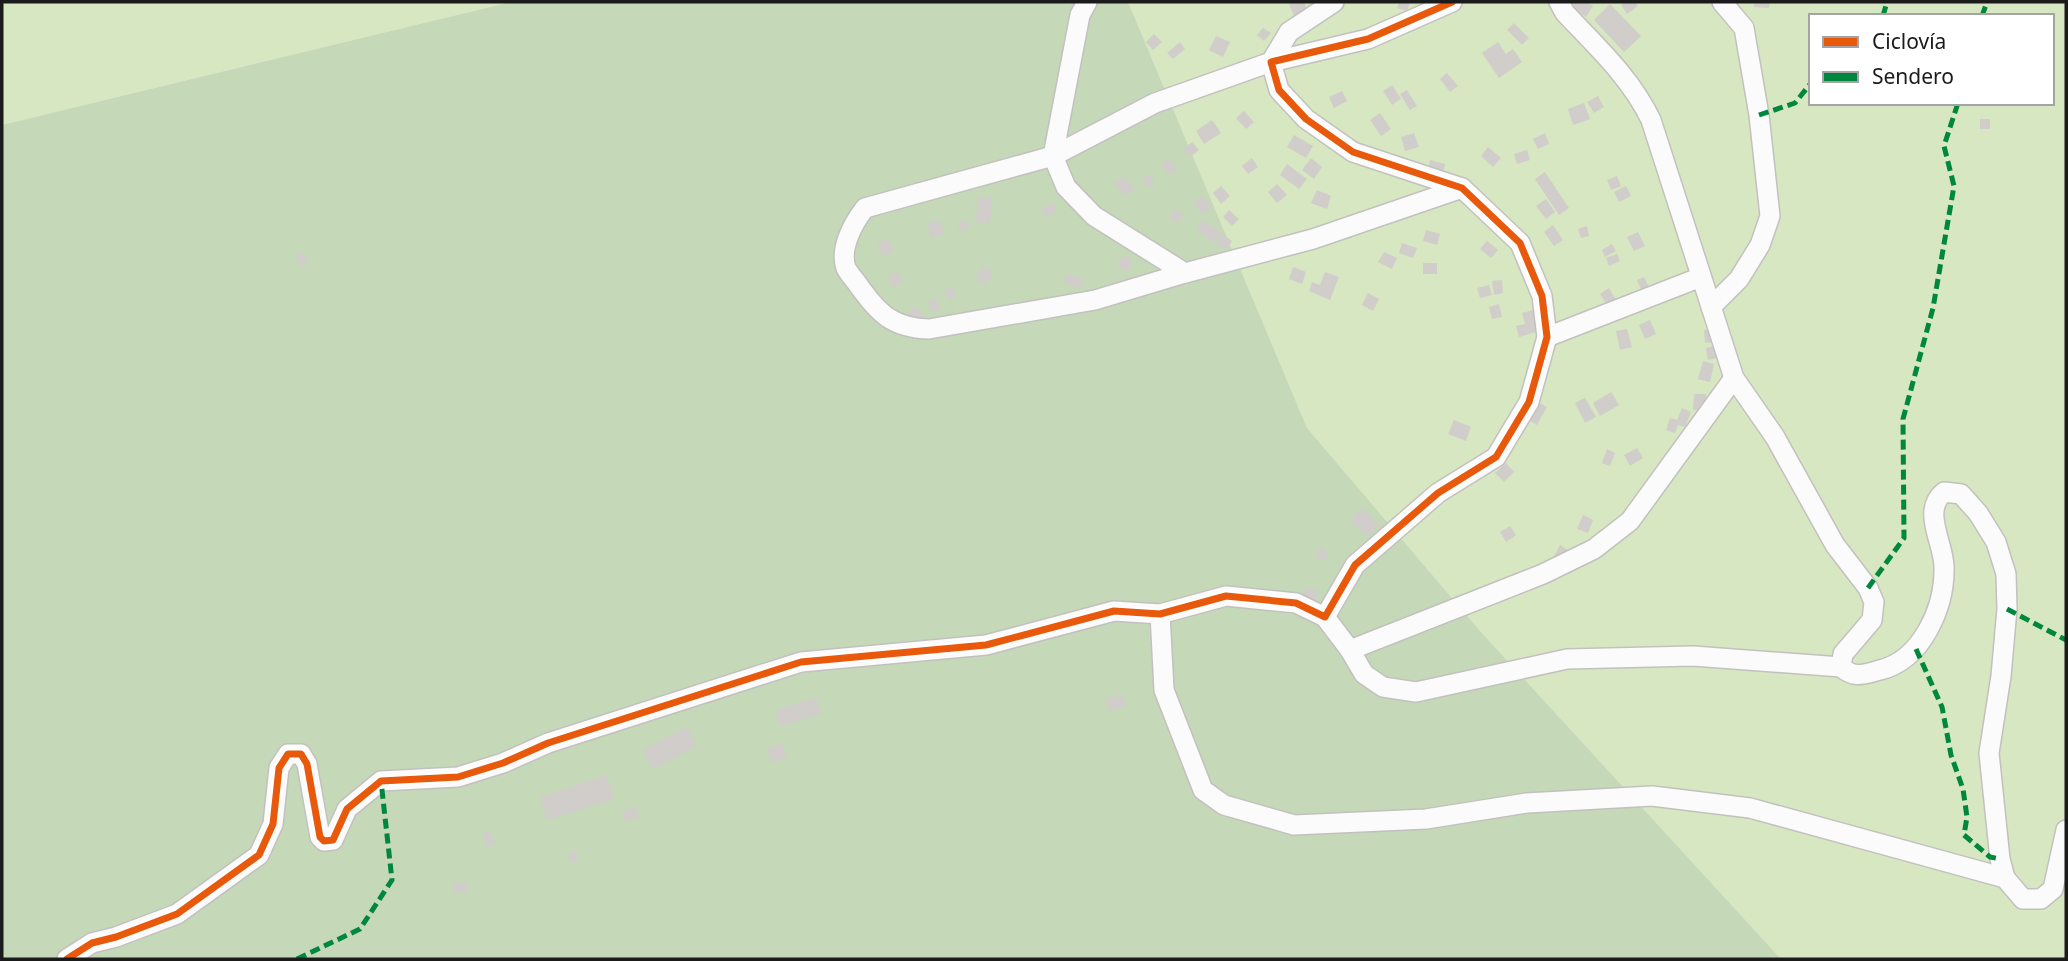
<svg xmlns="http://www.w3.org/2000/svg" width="2068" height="961" viewBox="0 0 2068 961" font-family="'Noto Sans',sans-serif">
<rect width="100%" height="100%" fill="#e9e7e3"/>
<g fill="#d7e7c1" fill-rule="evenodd">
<path d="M2 2H511L2 125Z"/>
<path d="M1128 2H2066V959H1781L1480 631 1307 428ZM1811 16H2052V103H1811Z"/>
</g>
<path fill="#c5d8b8" d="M511 2H1128L1307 428 1480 631 1781 959H2V125Z"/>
<g fill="#d0cdca">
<path d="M1294 2H1304L1307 10 1294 16 1289 4Z"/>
<path d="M1399 2H1410L1407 11 1397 8Z"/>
<path d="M1565 2H1587L1593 6 1586 17Z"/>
<path d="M1625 2H1635L1638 6 1627 14 1621 5Z"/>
<path d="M1755 2H1770L1769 8 1754 7Z"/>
<path d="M1610 4 1641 36 1624 52 1594 20Z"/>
<path d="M1514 23 1529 38 1522 45 1507 30Z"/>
<path d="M1263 28 1271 33 1264 41 1257 35Z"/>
<path d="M1154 34 1162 42 1153 50 1146 42Z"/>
<path d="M1216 36 1230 42 1223 57 1209 50Z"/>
<path d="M1180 42 1185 49 1173 59 1167 53Z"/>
<path d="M1498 42 1506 54 1513 49 1522 62 1499 78 1482 53Z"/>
<path d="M1447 73 1458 86 1450 92 1440 79Z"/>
<path d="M1392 85 1401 99 1392 105 1383 91Z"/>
<path d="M1407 90 1417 106 1410 110 1400 94Z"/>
<path d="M1342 91 1347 101 1334 108 1329 97Z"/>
<path d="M1598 96 1604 107 1594 113 1587 102Z"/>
<path d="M1584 103 1590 119 1573 125 1568 109Z"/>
<path d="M1244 111 1254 122 1246 129 1236 118Z"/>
<path d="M1380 113 1391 129 1381 136 1370 120Z"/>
<rect x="1980" y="119" width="10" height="10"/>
<path d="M1212 120 1221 133 1204 144 1196 131Z"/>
<path d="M1414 133 1419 147 1405 151 1401 137Z"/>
<path d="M1545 133 1549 144 1538 149 1533 139Z"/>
<path d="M1294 135 1313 146 1306 158 1287 147Z"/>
<path d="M1192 142 1199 150 1190 157 1183 149Z"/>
<path d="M1488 147 1501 158 1493 167 1481 156Z"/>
<path d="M1527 150 1530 160 1517 164 1514 154Z"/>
<path d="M1169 158 1178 169 1170 175 1161 165Z"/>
<path d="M1252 158 1258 167 1248 174 1242 166Z"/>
<path d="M1311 158 1322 167 1314 179 1302 170Z"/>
<path d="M1430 160 1445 164 1443 174 1428 171Z"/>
<path d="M1287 164 1307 179 1299 189 1280 175Z"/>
<path d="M1545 172 1569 208 1559 215 1535 179Z"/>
<path d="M1149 174 1155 182 1148 187 1142 179Z"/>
<path d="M1124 176 1134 188 1125 196 1114 184Z"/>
<path d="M1617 176 1621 186 1611 190 1607 180Z"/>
<path d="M1277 184 1287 195 1277 203 1268 192Z"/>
<path d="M1221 186 1230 196 1221 204 1213 193Z"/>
<path d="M1626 186 1631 196 1619 202 1614 192Z"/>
<path d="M1317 190 1331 196 1327 209 1311 203Z"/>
<path d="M1202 196 1211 207 1202 214 1193 204Z"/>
<path d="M978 197 992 198 990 223 976 222Z"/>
<path d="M1546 199 1555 212 1546 219 1536 206Z"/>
<path d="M1053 203 1057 212 1045 217 1041 209Z"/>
<path d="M1174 209 1183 213 1179 223 1170 219Z"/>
<path d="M1229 210 1239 219 1232 226 1223 217Z"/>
<path d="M963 219 970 225 964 233 957 227Z"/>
<path d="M940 220 944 234 931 238 927 224Z"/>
<path d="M1203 220 1221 233 1214 242 1196 229Z"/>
<path d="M1553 225 1563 240 1554 246 1544 232Z"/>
<path d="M1587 226 1589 236 1581 238 1578 229Z"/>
<path d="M1426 230 1440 234 1437 245 1423 241Z"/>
<path d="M1638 232 1645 246 1634 251 1627 237Z"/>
<path d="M1222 234 1232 241 1226 250 1216 243Z"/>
<path d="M887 238 894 251 884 256 877 243Z"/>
<path d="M1487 241 1498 250 1491 258 1480 249Z"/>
<path d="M1402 243 1417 248 1413 258 1399 253Z"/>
<path d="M1612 244 1616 251 1605 257 1602 250Z"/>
<path d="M302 252 308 262 300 266 295 256Z"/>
<path d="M1384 252 1397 258 1392 269 1378 262Z"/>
<path d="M1617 254 1620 261 1609 266 1606 258Z"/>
<path d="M1122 256 1133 261 1128 271 1117 267Z"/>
<rect x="1423" y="263" width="14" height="11"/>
<path d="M984 266 994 274 985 285 975 277Z"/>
<path d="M1293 267 1306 272 1302 284 1289 279Z"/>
<path d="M896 271 903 281 894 287 888 278Z"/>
<path d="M1325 272 1339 277 1330 300 1309 291 1312 282 1320 285Z"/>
<path d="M1067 274 1084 279 1080 289 1064 283Z"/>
<path d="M1644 277 1650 290 1643 294 1637 280Z"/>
<path d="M1502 280 1503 293 1494 295 1492 281Z"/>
<path d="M1489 285 1492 295 1480 298 1477 288Z"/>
<path d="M950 286 957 295 951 300 944 291Z"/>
<path d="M1609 288 1619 305 1610 310 1600 294Z"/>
<path d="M1368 293 1379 299 1373 311 1362 305Z"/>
<path d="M935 298 941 307 933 312 927 303Z"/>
<path d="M1499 304 1502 317 1492 319 1489 307Z"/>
<path d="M915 306 925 316 917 324 907 314Z"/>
<path d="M1533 310 1539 331 1519 337 1516 326 1525 324 1522 313Z"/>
<path d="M1650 320 1656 334 1645 339 1639 325Z"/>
<path d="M1627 329 1632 347 1620 350 1616 331Z"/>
<path d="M1714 329 1716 342 1705 343 1704 330Z"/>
<path d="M1715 346 1718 358 1708 360 1706 348Z"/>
<path d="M1703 361 1714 364 1710 382 1698 379Z"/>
<path d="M1611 392 1619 405 1600 416 1593 403Z"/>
<path d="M1694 394H1706L1705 411 1693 410Z"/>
<path d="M1585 398 1596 417 1585 423 1575 403Z"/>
<path d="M1536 401 1547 407 1537 425 1526 418Z"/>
<path d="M1682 408 1691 412 1685 427 1678 425 1675 433 1666 430 1670 418 1677 420Z"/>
<path d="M1454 420 1471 427 1466 441 1448 434Z"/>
<path d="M1637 448 1643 458 1630 466 1624 455Z"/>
<path d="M1607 449 1615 453 1610 466 1602 463Z"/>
<path d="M1506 463 1514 472 1504 482 1495 473Z"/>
<path d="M1362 508 1379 525 1368 537 1350 521Z"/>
<path d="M1583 515 1593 520 1588 533 1577 529Z"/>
<path d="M1510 526 1516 535 1506 542 1500 532Z"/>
<path d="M1560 545 1569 551 1562 563 1553 558Z"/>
<path d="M1322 547 1329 556 1322 562 1315 553Z"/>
<path d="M1305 588 1319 591 1316 602 1302 598Z"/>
<path d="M1122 694 1126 706 1109 712 1105 699Z"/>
<path d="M816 698 821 714 780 726 775 710Z"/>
<path d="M687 727 697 746 653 769 643 750Z"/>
<path d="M782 743 787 757 772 763 767 749Z"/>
<path d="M606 775 614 799 547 820 540 797Z"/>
<path d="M636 807 639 817 625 822 622 812Z"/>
<path d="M490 831 495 844 487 847 482 834Z"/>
<path d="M576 851 578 861 570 863 568 853Z"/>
<path d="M454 882 468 883 467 893 453 892Z"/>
</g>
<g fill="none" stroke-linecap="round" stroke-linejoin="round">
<g stroke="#c2c1bf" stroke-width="22">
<g id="minor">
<path d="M1087 2 1080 15 1053 156 1066 187 1094 216 1185 273"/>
<path d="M1334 2 1289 32 1271 62 1155 103 1053 156 865 208C854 222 839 248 846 268 849 274 855 280 859 286 879 314 893 328 929 329L1095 300 1185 273 1313 239 1462 188"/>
<path d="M1559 2 1565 13C1597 47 1631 78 1651 120L1734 378 1775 437 1835 545 1868 588 1874 602 1872 620 1843 654 1841 667C1854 679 1864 674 1880 670 1922 660 1945 607 1944 567 1944 543 1921 511 1944 492L1961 494 1978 513 1996 542 2006 574 2007 609 2001 676 1989 753 2000 859 2005 878 2023 899H2041L2053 889 2066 830"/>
<path d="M1711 307 1739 279 1760 245 1770 216 1759 115 1744 28 1722 2"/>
<path d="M1547 337 1701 277"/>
<path d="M1160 614 1164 690 1203 790 1224 805 1294 825 1426 819 1527 803 1652 796 1750 808 2005 878"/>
<path d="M1325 617 1350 650 1543 574 1594 549 1630 521 1734 378"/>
<path d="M1350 650 1364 674 1383 687 1416 692 1567 659 1693 656 1841 667"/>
<path d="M67 959 92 943 116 937 177 914 259 855 273 824 279 768 288 754H301L307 764 320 837 324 841 333 840 347 809 381 781 458 777 503 763 548 743 801 662 986 645 1114 611 1160 614 1226 596 1296 603 1325 617 1355 565 1438 493 1496 457 1529 402 1547 337 1542 296 1520 243 1462 188 1353 152 1306 119 1279 90 1271 62 1368 39 1452 2"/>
</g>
</g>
<use href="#minor" stroke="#fcfbfb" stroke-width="19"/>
<g stroke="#00873e" stroke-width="5" stroke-dasharray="10 5" stroke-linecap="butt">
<path d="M1883 16 1887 2"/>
<path d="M1982 16 1987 2"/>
<path d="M1759 115 1795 103 1811 83"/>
<path d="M1868 588 1904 538 1903 419 1933 308 1954 186 1944 146 1958 103"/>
<path d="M2007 609 2066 640"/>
<path d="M1916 649 1942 707 1951 755 1963 789 1967 817 1964 835 1990 857 2000 859"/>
<path d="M297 959 360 929 392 880 381 781"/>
</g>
<g stroke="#fff" stroke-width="11">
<path id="cycleway" d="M67 959 92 943 116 937 177 914 259 855 273 824 279 768 288 754H301L307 764 320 837 324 841 333 840 347 809 381 781 458 777 503 763 548 743 801 662 986 645 1114 611 1160 614 1226 596 1296 603 1325 617 1355 565 1438 493 1496 457 1529 402 1547 337 1542 296 1520 243 1462 188 1353 152 1306 119 1279 90 1271 62 1368 39 1452 2"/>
</g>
<use href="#cycleway" stroke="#e8590c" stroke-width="7"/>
</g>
<rect width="2068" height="961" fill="none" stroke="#1b1b1b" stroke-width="7"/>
<rect x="1809" y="14" width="245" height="91" fill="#ffffff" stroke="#a4a4a4" stroke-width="2"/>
<rect x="1823" y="37" width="35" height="10" fill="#e8590c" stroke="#a4a4a4" stroke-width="2"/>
<text x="1872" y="49" font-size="21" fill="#1b1b1b">Ciclovía</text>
<rect x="1823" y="72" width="35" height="10" fill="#00873e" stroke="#a4a4a4" stroke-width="2"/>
<text x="1872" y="84" font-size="21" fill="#1b1b1b">Sendero</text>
</svg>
